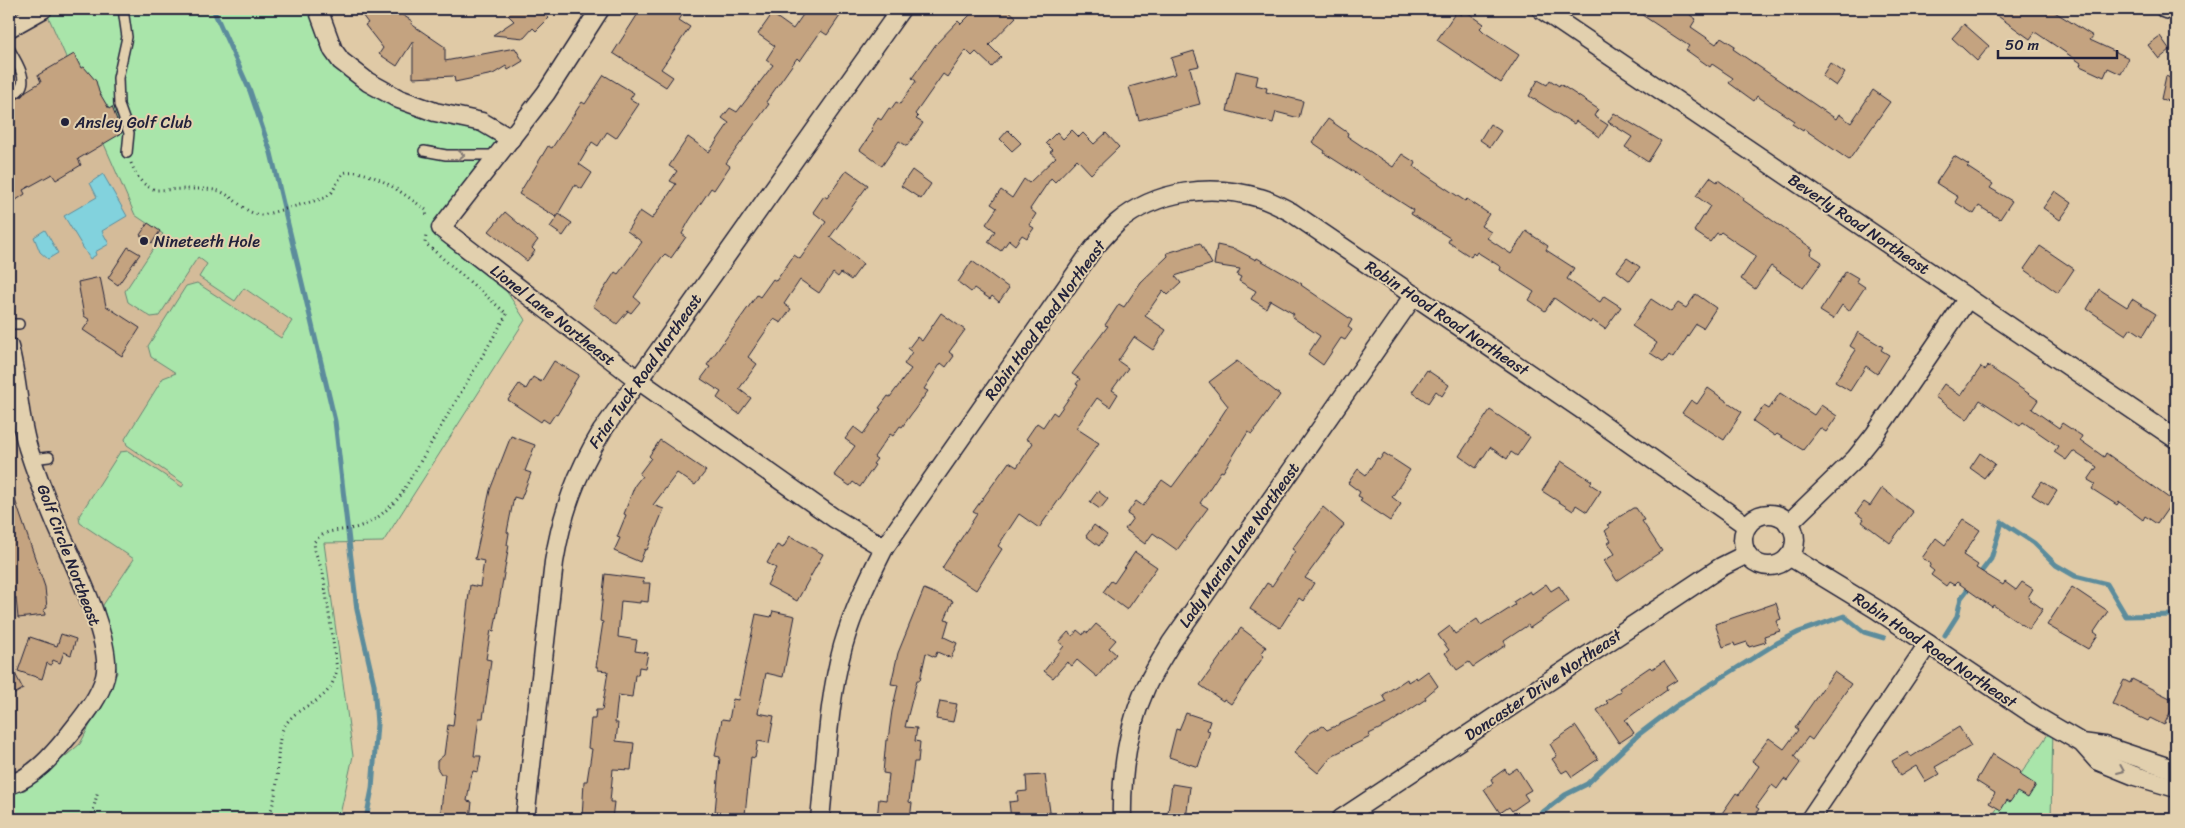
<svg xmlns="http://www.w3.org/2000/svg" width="2185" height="828" viewBox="0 0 2185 828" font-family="Sriracha,sans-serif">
<rect width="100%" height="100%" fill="#e0caa6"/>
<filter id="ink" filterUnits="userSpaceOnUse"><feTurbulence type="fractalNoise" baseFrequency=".02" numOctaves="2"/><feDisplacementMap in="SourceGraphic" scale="10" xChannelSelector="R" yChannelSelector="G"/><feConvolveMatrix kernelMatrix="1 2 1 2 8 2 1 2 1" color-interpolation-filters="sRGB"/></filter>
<g filter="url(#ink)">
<path fill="#d4bb99" d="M45 9 135 215 292 321 103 605 117 673 80 744 25 790 9 792V21Z"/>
<g fill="#a9e5aa" stroke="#668472">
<path d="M45 9H318L323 32 381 93 464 121 511 145 438 232 500 281 525 320 383 542 324 543 353 756 339 819H9V792L25 790 80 744 117 673 103 605 134 559 80 523 79 516 120 452 128 451 182 487 184 484 127 445 125 439 163 378 176 373 151 357 148 346 186 286 197 283 281 338 292 321 244 288 235 301 199 277 207 264 198 257 159 316 151 317 128 302 125 291 163 234 135 215Z"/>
<path d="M2053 727 2051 819H1990Z"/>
</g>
<g fill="#82d2dd" stroke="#5c8c9c">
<path d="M103 174 127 216 102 231 109 244 95 252 96 255 90 259 64 216 97 197 90 183Z"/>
<path d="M45 230 58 253 48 259 40 252 34 237Z"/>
</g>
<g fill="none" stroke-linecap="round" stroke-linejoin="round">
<g stroke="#5c8c9c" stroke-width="5">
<path d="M213 9 250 91 271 153 335 421 357 610 374 684 377 724 372 789 366 819"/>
<path d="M1978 576 1991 559 2002 522 2034 543 2056 565 2075 576 2107 584 2126 616 2176 615"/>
<path d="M1945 635 1957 616 1961 598 1971 585"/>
<path d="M1534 819 1565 795 1587 784 1638 735 1676 706 1777 643 1799 632 1844 616 1864 632 1884 638"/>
</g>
</g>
<g fill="#c4a380" stroke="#22223b">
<path d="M370 9H393L412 21 411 24 445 47V61L515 48 523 61 508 70 506 66 493 74 455 82 454 76 413 78V41L397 66 379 54 383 48 365 25 368 23 362 15Z"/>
<path d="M514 9H540L549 18 536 31 533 28 524 38 493 35 514 21 508 15Z"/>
<path d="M641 9H686L679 20 690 27 661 69 673 77 666 87 613 53Z"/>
<path d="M807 9H843L838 15 840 16 827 35 821 31 800 61 797 58 766 102 769 104 726 163 730 166 714 190 711 188 689 221 682 234 686 237 671 258 665 254 662 257 634 297 640 302 631 313 628 311 617 324 593 306 615 272 618 274 642 242 627 231 640 211 652 219 676 184 670 181 677 171 669 166 688 137 709 152 729 123 722 118 730 108 737 112 773 65 766 60 775 46 758 34 772 14 793 29Z"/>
<path d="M976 9H1007L1016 17 989 45 1001 57 992 67 976 52 972 56 966 50 947 77 943 74 915 114 918 117 916 119 923 123 907 146 899 141 882 166 860 150 873 131 871 129 878 118 881 120 889 108 891 109 896 102 900 104 916 81 912 78 936 44 958 21 961 24Z"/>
<path d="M1633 9H1695L1690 15 1696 19 1691 27 1716 44 1721 37 1735 46 1733 49 1836 119 1839 114 1851 123 1873 90 1890 102 1849 160 1804 129 1803 131 1792 124 1794 121 1757 96 1754 101 1729 83 1733 78 1712 64 1710 67 1686 50 1689 46Z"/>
<path d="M1988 9H2050L2093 36 2090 40 2129 58 2121 74 2108 68 2104 77 2080 66 2081 63 2035 32 2030 39Z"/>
<path d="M1464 10 1484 24 1480 28 1484 32 1519 55 1501 83 1437 40 1456 12 1461 15Z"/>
<path d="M1964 24 1989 46 1977 61 1952 38Z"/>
<path d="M2160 36 2170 50 2159 59 2148 45Z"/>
<path d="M1194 51 1199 66 1190 68 1200 104 1139 120 1129 87 1176 74 1171 58Z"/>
<path d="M74 54 81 68 84 67 96 81 99 92 109 109 112 107 122 133 78 159 81 165 56 180 52 174 23 190 25 194 9 205V101L15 100 22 96 26 91 41 82 38 75Z"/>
<path d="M1830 63 1845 73 1836 86 1822 76Z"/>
<path d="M1236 71 1258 76 1256 85 1267 88 1266 92 1303 101 1299 118 1276 112 1273 123 1227 111Z"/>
<path d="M604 75 634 93 630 99 639 104 616 138 607 132 598 146 592 142 579 164 592 173 582 189 575 185 556 217 519 194 548 146 552 148 582 102 585 104Z"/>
<path d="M2166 76 2176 81V103L2161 99Z"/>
<path d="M1538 80 1547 85 1550 80 1559 86 1560 84 1598 109 1594 116 1608 125 1600 137 1576 121 1574 124 1529 96Z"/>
<path d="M1614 113 1661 141 1648 162 1625 147 1632 137 1608 122Z"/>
<path d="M1328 119 1348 133 1347 136 1393 167 1402 154 1416 163 1414 167 1465 201 1467 199 1489 214 1481 226 1491 232 1487 238 1511 254 1526 231 1548 246 1546 250 1574 268 1567 279 1600 302 1604 296 1621 307 1605 329 1592 320 1590 323 1554 298 1545 311 1529 300 1534 292 1500 270 1501 267 1477 252 1475 255 1473 253 1471 257 1448 242 1450 238 1411 214 1413 210 1324 153 1325 151 1312 142Z"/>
<path d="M1490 124 1501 131 1490 147 1480 140Z"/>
<path d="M1008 130 1021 143 1012 151 1000 139Z"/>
<path d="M1072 130 1079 137 1083 133 1094 144 1106 133 1119 147 1091 174 1077 159 1055 182 1051 178 1030 209 1036 214 1029 225 1034 228 1027 238 1022 235 1015 245 1009 240 1001 251 988 242 995 231 986 224 997 208 991 204 1001 190 1012 198 1024 179 1029 183 1056 157 1050 152 1053 150 1046 143 1057 132 1063 139Z"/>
<path d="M1954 156 1969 165 1967 167 1993 184 1990 188 2012 201 2000 219 1979 206 1974 214 1955 202 1958 197 1936 183Z"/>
<path d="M847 170 868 185 830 237 863 264 851 280 841 273 838 277 833 273 819 293 800 280 784 304 791 309 781 323 774 319 748 357 757 364 739 389 751 398 739 414 717 398 721 392 701 379 710 367 707 365 757 295 760 297 773 279 776 281 794 255 800 259 826 222 813 212 824 196 827 198Z"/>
<path d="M912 170 931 184 921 199 901 186Z"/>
<path d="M1710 177 1717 182 1718 180 1744 198 1743 200 1813 249 1810 254 1822 262 1803 288 1771 266 1755 289 1741 279 1756 256 1721 232 1719 234 1717 233 1710 242 1694 231 1710 206 1696 196Z"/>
<path d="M2055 191 2072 203 2060 220 2043 208Z"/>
<path d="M505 212 538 240 532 248 535 251 527 261 489 231Z"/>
<path d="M559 214 572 223 563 236 550 227Z"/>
<path d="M148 223 160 231 152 243 140 235Z"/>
<path d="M1200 243 1212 264 1175 276 1181 283 1168 295 1163 290 1145 316 1166 330 1153 350 1134 337 1118 361 1128 368 1112 390 1118 394 1110 407 1097 398 1076 428 1099 443 1039 528 1019 514 998 546 1002 549 976 590 942 568 977 514 973 512 1009 462 1017 467 1033 443 1026 439 1037 423 1043 427 1053 412 1057 415 1078 385 1076 384 1080 379 1072 374 1108 326 1105 325 1119 304 1124 307 1141 282 1168 256 1167 253Z"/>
<path d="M1217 245 1235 249 1256 260 1257 258 1302 284 1301 285 1352 320 1348 327 1352 330 1345 340 1341 338 1323 365 1308 354 1320 336 1292 317 1294 314 1270 300 1266 308 1251 299 1256 291 1239 281 1241 277 1237 275 1240 269 1214 265Z"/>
<path d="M2040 246 2074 269 2058 293 2024 269Z"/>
<path d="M128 247 140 254 118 285 108 278Z"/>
<path d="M1627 258 1640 267 1630 281 1617 271Z"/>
<path d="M972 261 1009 288 999 302 992 296 990 299 974 288 971 292 958 282Z"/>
<path d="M1846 271 1858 278 1856 281 1865 287 1849 311 1842 305 1833 319 1820 311Z"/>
<path d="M100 277 106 306 140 328 122 356 83 330 90 320 84 316 78 282Z"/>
<path d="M2099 289 2127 307 2132 299 2156 314 2143 336 2131 328 2126 335 2087 309Z"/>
<path d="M1696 294 1716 308 1703 328 1696 324 1673 358 1669 355 1664 362 1650 353 1657 343 1632 326 1651 299 1671 312 1678 303 1686 308Z"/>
<path d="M941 313 965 330 949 352 954 356 946 367 941 363 924 389 928 391 902 427 900 426 893 436 890 434 874 457 877 459 873 464 875 465 860 487 853 482 850 486 834 475 855 446 845 439 854 427 863 434 881 409 879 408 888 396 890 397 911 369 904 364 912 352 908 349 917 337 922 341Z"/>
<path d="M1858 332 1883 347 1881 350 1889 355 1877 374 1866 366 1850 391 1835 382 1856 350 1850 346Z"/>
<path d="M554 361 579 375 569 391 571 392 557 415 555 414 549 423 543 419 541 422 508 400 519 384 526 389 533 377 541 382Z"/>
<path d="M1237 361 1280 395 1252 434 1248 432 1223 472 1221 471 1200 503 1208 508 1177 550 1153 533 1145 544 1125 529 1133 518 1127 514 1136 501 1143 506 1162 480 1172 487 1198 452 1228 406 1209 382Z"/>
<path d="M1988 366 2038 400 2032 409 2059 428 2062 423 2082 436 2080 440 2104 457 2106 453 2173 501 2157 524 2145 516 2143 520 2119 502 2117 505 2092 489 2095 484 2088 480 2097 467 2073 451 2066 460 2054 452 2058 446 2023 422 2020 426 1980 400 1967 420 1935 397 1944 384 1961 396 1981 367 1985 370Z"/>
<path d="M1427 370 1449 385 1442 396 1436 391 1428 403 1412 392Z"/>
<path d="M1708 388 1742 412 1724 440 1682 413 1691 400 1697 404Z"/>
<path d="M1780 393 1814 415 1821 405 1837 416 1826 432 1820 428 1803 450 1777 434 1775 436 1753 421 1764 406 1769 409Z"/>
<path d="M1490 410 1530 437 1517 456 1511 452 1507 459 1490 447 1476 468 1459 456Z"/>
<path d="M511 436 535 445 525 471 531 473 521 499 514 497 507 532 509 533 507 545H509L494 631 491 630 486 659 491 660 487 693 483 718H479L474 756H481L478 772 473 771 471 777 467 801 472 802 470 819H440L445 774H441L437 768V761L444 755 448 725 453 726 470 585 480 587 484 561 475 559 490 490Z"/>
<path d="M660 440 706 471 695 485 677 473 653 505 664 509 647 550 645 549 640 562 614 551 620 538 617 537 626 515 624 514 635 485 642 476 639 474 651 458 649 456Z"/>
<path d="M1384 453 1410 470 1392 497 1401 504 1390 521 1360 501 1362 498 1358 496 1360 492 1348 483 1358 469 1366 475 1377 458 1380 459Z"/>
<path d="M1980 453 1995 464 1984 478 1970 468Z"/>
<path d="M1561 461 1592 481 1590 484 1601 491 1587 512 1576 505 1573 511 1542 491Z"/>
<path d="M2042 481 2057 491 2048 505 2032 495Z"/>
<path d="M1882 488 1913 512 1890 543 1862 522 1864 519 1856 513 1864 502 1870 506Z"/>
<path d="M12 491 45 587 47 608 44 609 45 615 18 618 16 598 9 599V492Z"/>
<path d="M1098 491 1108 499 1100 509 1090 502Z"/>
<path d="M1323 507 1344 525 1305 578 1314 583 1303 601 1299 598 1280 628 1250 609 1267 583 1272 586 1295 551 1292 549Z"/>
<path d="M1633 508H1636L1644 520 1642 521 1662 551 1617 581 1604 561 1615 554 1608 543 1611 541 1605 531 1610 527 1607 525Z"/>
<path d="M1963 519 1980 530 1963 555 1978 565 1976 568 2003 585 2005 582 2016 590 2022 582 2033 589 2028 597 2029 599 2043 609 2029 629 1993 605 1992 607 1957 582 1954 585 1949 582 1946 586 1931 575 1934 571 1929 567 1931 564 1922 558 1936 538 1945 545Z"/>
<path d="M1094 525 1107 535 1099 546 1086 536Z"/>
<path d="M790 536 823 554 797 601 767 585 776 568 767 563 777 545 783 548Z"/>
<path d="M1135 552 1157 567 1127 610 1103 592 1111 581 1114 583Z"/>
<path d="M605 574 644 579 643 583H650L648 602 640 601V603L621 601 618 637 637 640 635 651 648 653 645 668 639 667 638 675H635L632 697 618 695 615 723H618L616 741 634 743 631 770 613 769 610 802H614L612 819H582L584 781H587L592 749 588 748 591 719H595L596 710H602L608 671 598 670V667H596L603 622 600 621Z"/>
<path d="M1546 584 1551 591 1559 586 1569 601 1530 628 1528 625 1504 641 1506 645 1473 667 1469 662 1457 670 1445 653 1449 650 1438 635 1450 626 1455 634 1477 619 1481 625 1489 620 1490 621 1515 605 1513 602 1530 591 1532 594Z"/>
<path d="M2072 587 2108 611 2094 632 2098 635 2088 649 2047 625Z"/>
<path d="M924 589 953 601 945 619 949 620 944 637 957 643 951 658 937 652 935 657 926 653 920 680H917L905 727 917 728 915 741 920 742 918 762H914L909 802 912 803 910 819H877L879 799 886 800 889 774 883 773 886 740H888L892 711 898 685 891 684 898 653Z"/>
<path d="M1776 603 1781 619 1776 621 1780 631 1764 636 1766 642 1749 647 1747 642 1735 646 1734 643 1723 647 1715 624Z"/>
<path d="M773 611 795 616 783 677 766 673 758 713 774 716 769 743 758 741 755 758 751 757 745 815 715 812 720 757 715 756 722 719 729 720 733 699 738 700 756 614 771 617Z"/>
<path d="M1096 624 1116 640 1109 648 1116 654 1097 677 1077 660 1072 666 1067 662 1053 678 1044 671 1064 646 1059 642 1068 632 1073 636 1077 630 1083 635 1085 631 1088 633Z"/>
<path d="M1241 628 1266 647 1261 654 1264 656 1231 704 1224 699 1223 701 1200 685Z"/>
<path d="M61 634 76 639 71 655 64 652 60 663 53 660 51 665 47 663 42 679 18 671 30 637 57 646Z"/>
<path d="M1664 661 1677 680 1666 687 1667 690 1625 720 1634 733 1619 743 1597 710 1608 703 1606 701 1621 691 1619 688 1650 667 1652 669Z"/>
<path d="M9 662 23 689 9 697Z"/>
<path d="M1428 671 1438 686 1425 697 1426 699 1389 724 1369 734 1370 737 1333 755 1318 773 1294 753 1310 733 1317 729 1323 726 1327 730 1387 702 1383 695 1407 679 1408 682 1416 677 1417 679Z"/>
<path d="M1834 672 1851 684 1812 740 1808 737 1794 756 1800 763 1787 781 1784 779 1777 789 1772 785 1756 807 1759 809 1752 819H1718L1736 793 1739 795 1759 766 1752 761 1769 738 1784 749 1798 730 1795 728Z"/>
<path d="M2132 679 2176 701 2164 725 2150 718 2148 721 2112 704 2124 680 2130 683Z"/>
<path d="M940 701 957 704 953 722 936 719Z"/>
<path d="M1186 713 1210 721 1207 730 1210 731 1198 767 1169 757 1176 729 1179 730Z"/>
<path d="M1576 726 1598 759 1572 777 1567 770 1562 773 1552 759 1557 756 1550 744Z"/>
<path d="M1959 727 1971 746 1935 767 1940 774 1926 782 1916 766 1900 776 1892 761 1908 752 1911 757Z"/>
<path d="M1992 754 2021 772 2019 774 2036 785 2028 798 2017 792 2010 802 2007 800 2001 810 1989 803 1995 793 1976 781Z"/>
<path d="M1517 768 1531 790 1524 794 1528 800 1512 811 1509 807 1500 813 1484 789 1493 783 1491 779 1505 769 1508 774Z"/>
<path d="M1045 775 1051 819H1011L1009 802 1018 801 1017 792 1027 791 1026 776Z"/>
<path d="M1172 784 1190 787 1186 819H1167Z"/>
</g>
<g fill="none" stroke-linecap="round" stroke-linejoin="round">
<g stroke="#22223b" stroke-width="12">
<g id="lane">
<path d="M123 9 127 37 118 78 119 105 129 133 127 153"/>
<path d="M9 48C17 64 34 84 12 95"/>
<path d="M424 151 446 155H498"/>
<path d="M9 324H19"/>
<path d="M32 459 49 457"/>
</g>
</g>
<g stroke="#22223b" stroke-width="21">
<g id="street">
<path d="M318 9 333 50 341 61 368 82 399 99 435 112 482 122 511 139"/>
<path d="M600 9 546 93 441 228 638 380 834 518 884 548"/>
<path d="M1541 9 2176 439"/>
<path d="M2165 9 2176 11"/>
<path d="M9 28 43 9"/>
<path d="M9 347C18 380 18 415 28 448 36 473 46 499 56 523 71 558 114 642 105 677 99 699 83 717 69 735 52 756 34 777 9 785"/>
<circle cx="1769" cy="540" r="26"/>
<path d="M1788 524 1855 459 1875 434 1968 298"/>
<path d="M1789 556 1876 609 2034 715 2082 743 2098 761 2135 776 2176 788"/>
<path d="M2082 743 2104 746 2176 770"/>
<path d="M525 819 554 562C562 513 576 474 602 431L901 9"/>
<path d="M820 819C826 763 828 700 843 646 853 611 868 580 884 548L1093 249C1101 240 1109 231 1117 223 1156 190 1212 183 1260 198 1271 201 1281 207 1291 212L1584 411 1747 526"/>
<path d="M1122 819C1121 773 1127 729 1146 687 1153 672 1163 657 1171 643L1414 295"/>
<path d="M1341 819 1721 567 1747 554"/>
<path d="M1810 819 1928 644"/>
</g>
</g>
<g stroke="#22223b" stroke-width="3" stroke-dasharray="1 4" stroke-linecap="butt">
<path d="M131 163C137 177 141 185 156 190 171 190 206 187 219 191 236 197 245 215 263 215L325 198 332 192 343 173C367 165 407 196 426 210L427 218"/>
<path d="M91 819 98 790"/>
<path d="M269 819C271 809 275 799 276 789 279 772 276 741 284 727 301 699 329 708 337 669L323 573 315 551 314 542C327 526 344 533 361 526 377 521 387 509 399 498L507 314 425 243 426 235"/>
</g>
<use href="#lane" stroke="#e2d0ae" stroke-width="9"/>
<use href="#street" stroke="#e2d0ae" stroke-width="18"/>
</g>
<defs><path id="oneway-chevron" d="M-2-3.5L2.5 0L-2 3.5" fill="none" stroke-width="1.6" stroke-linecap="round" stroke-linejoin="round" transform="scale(1.25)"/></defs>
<g stroke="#827974">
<use href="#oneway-chevron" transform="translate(461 155) rotate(1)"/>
<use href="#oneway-chevron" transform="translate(2121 770) rotate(23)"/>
</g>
</g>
<g fill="#22223b" stroke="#e2d0ae" stroke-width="2">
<circle cx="65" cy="122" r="5"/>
<circle cx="144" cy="241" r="5"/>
</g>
<g text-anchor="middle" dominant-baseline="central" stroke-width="4" stroke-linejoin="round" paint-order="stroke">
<g font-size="16" fill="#22223b" stroke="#e2d0ae" text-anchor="start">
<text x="75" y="122">Ansley Golf Club</text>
<text x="154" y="241">Nineteeth Hole</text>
</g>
<g font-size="16" fill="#22223b" stroke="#e2d0ae">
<text transform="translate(1859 224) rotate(34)">Beverly Road Northeast</text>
<text transform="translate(553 315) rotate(38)">Lionel Lane Northeast</text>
<text transform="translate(1447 318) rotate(34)">Robin Hood Road Northeast</text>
<text transform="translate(1045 320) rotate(-54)">Robin Hood Road Northeast</text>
<text transform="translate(645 371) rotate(-55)">Friar Tuck Road Northeast</text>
<text transform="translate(1239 545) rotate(-55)">Lady Marian Lane Northeast</text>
<text transform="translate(69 555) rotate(69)">Golf Circle Northeast</text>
<text transform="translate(1935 650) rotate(34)">Robin Hood Road Northeast</text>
<text transform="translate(1543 685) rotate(-34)">Doncaster Drive Northeast</text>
</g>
</g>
<rect width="2185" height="828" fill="none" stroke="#e2d0ae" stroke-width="30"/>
<rect x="15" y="15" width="2155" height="798" fill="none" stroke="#22223b" stroke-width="2" filter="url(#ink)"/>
<path d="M1998 50v8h119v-8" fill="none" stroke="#22223b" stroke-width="2.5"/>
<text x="2005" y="50" font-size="15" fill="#22223b" stroke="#e2d0ae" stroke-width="4" paint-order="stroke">50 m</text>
</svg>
